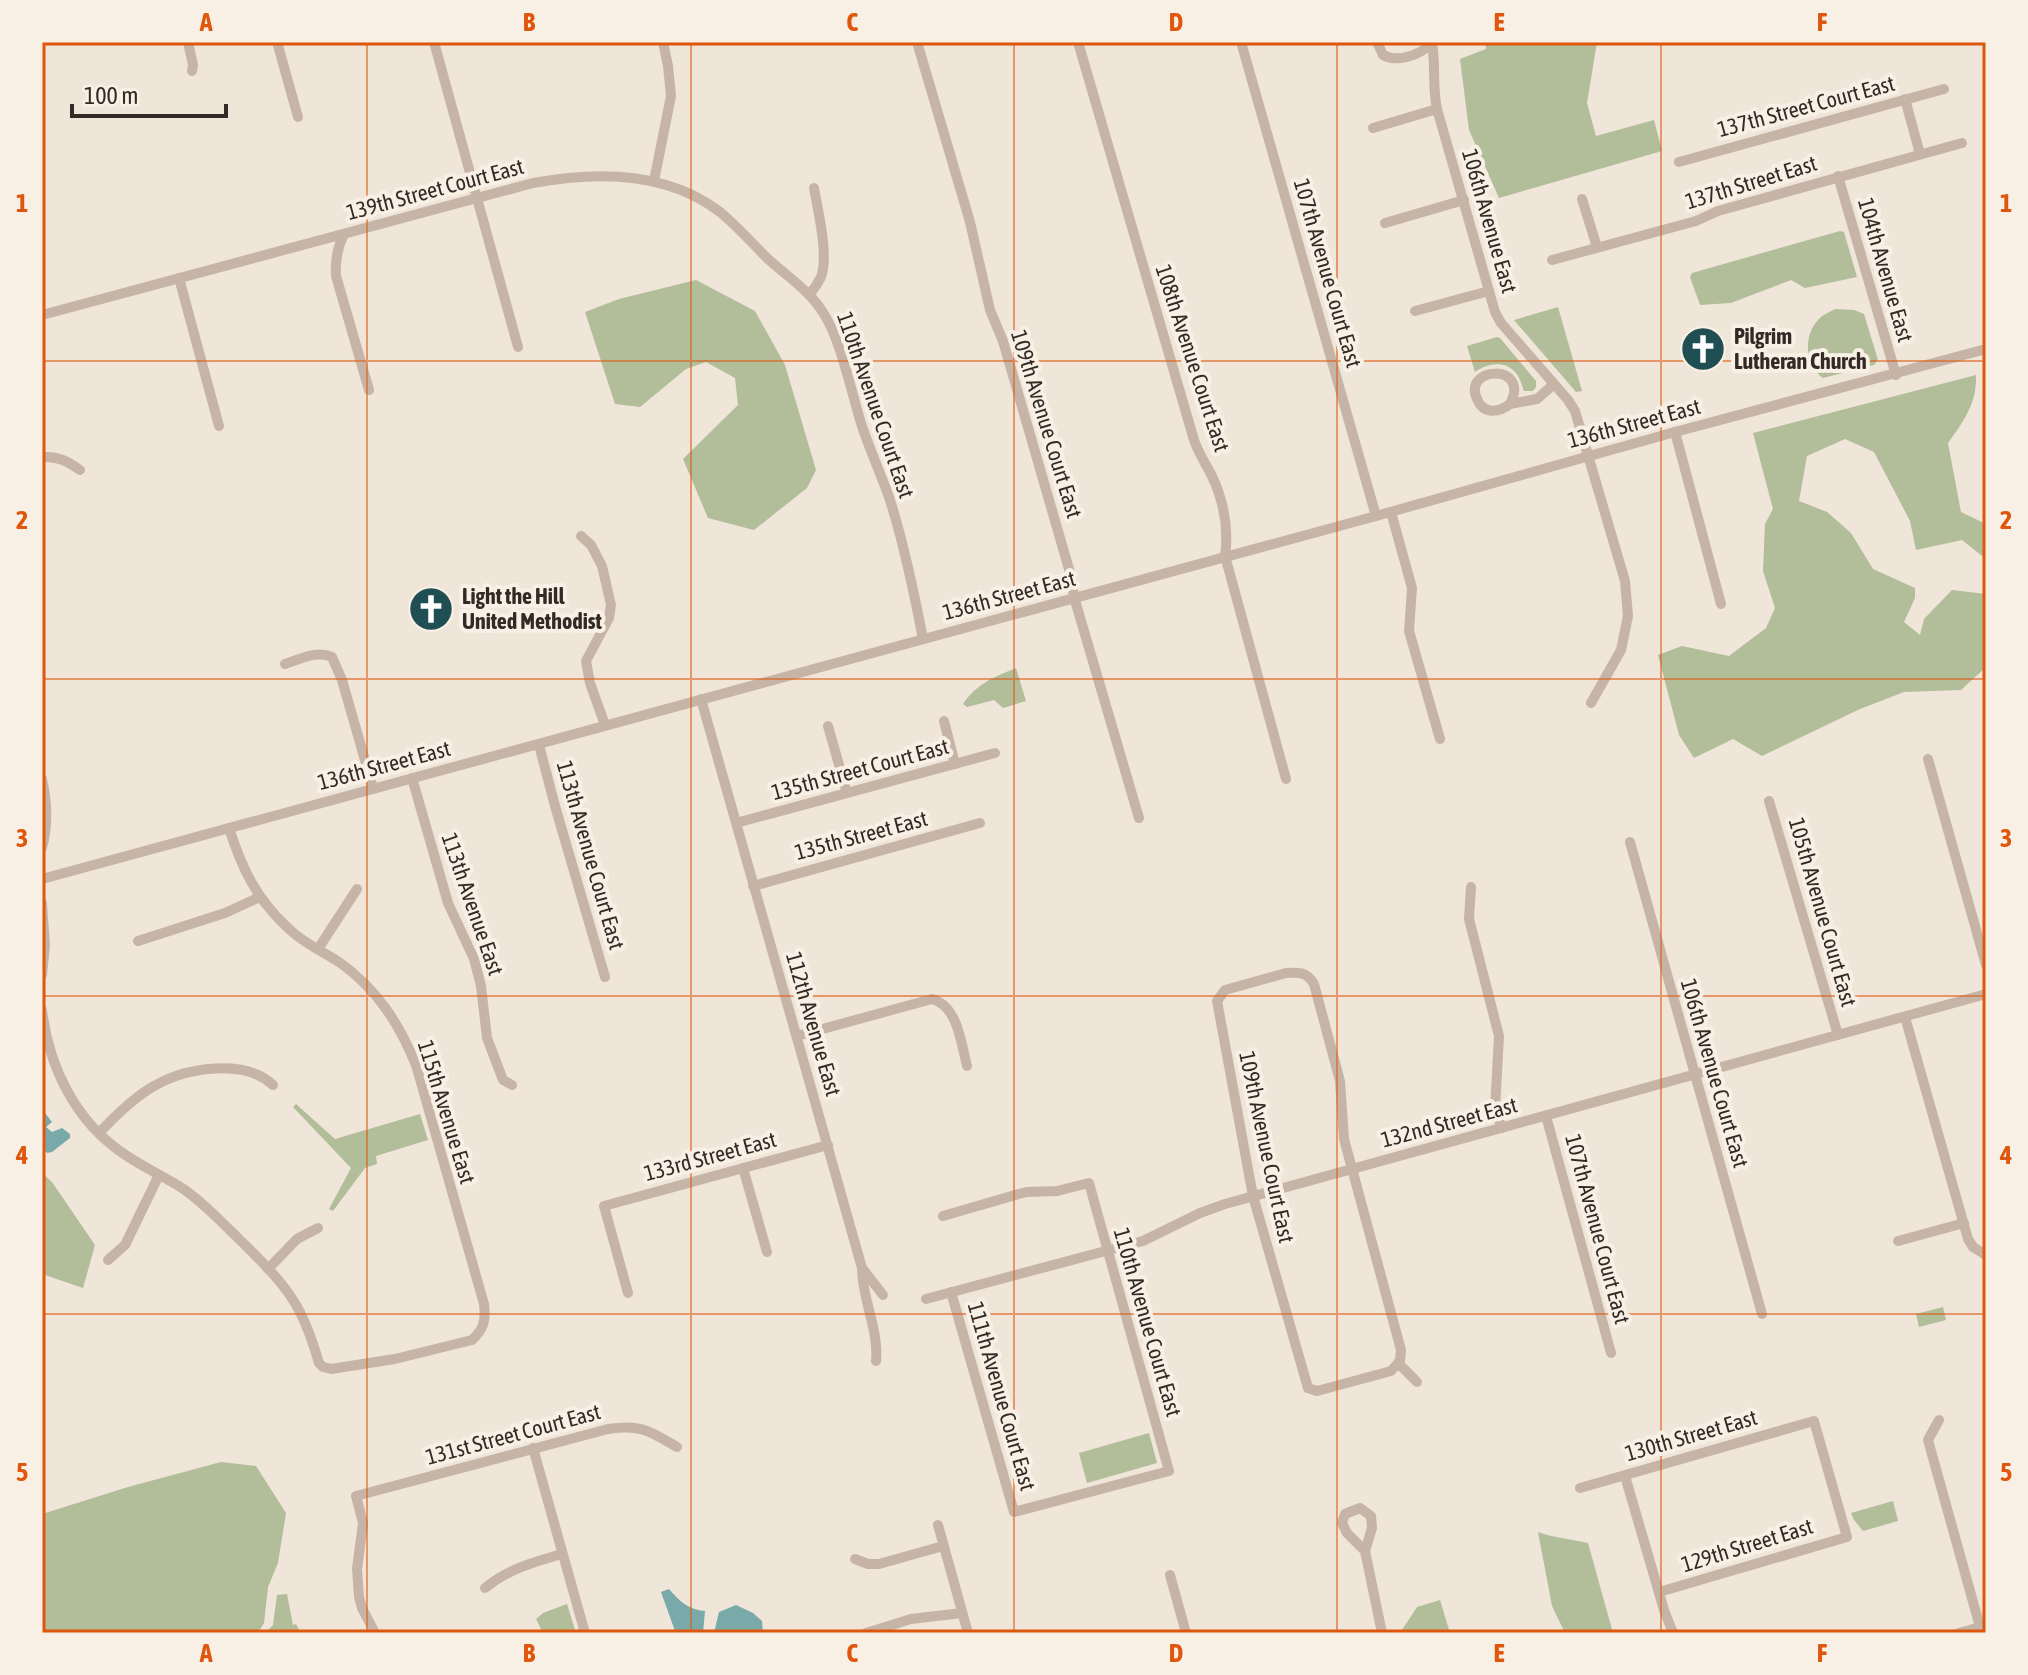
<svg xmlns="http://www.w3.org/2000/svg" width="2028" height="1675" viewBox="0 0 2028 1675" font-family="'Asap Condensed',sans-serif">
<rect width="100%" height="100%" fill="#efe5d9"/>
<g fill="#b2bd9a">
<path d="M1485 42H1597L1587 103 1596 136 1654 120 1662 151 1499 198 1469 130 1460 59 1486 49Z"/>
<path d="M1840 231 1844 232 1857 277 1805 288 1791 280 1731 303 1700 305 1690 277 1692 273Z"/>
<path d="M696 280 755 311 785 365 816 470 807 488 754 530 708 518 683 459 738 405 735 378 706 362 686 369 640 407 615 404 585 312 619 299Z"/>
<path d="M1558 307 1582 391 1576 392 1514 320Z"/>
<path d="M1835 309 1854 310 1864 314 1878 360 1874 365 1823 378C1805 365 1803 336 1818 320 1822 315 1830 312 1835 309Z"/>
<path d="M1497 337 1500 338 1536 381V387L1533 391H1524C1521 384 1520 376 1514 371 1503 360 1486 364 1475 372L1467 346Z"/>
<path d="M1976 375C1977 403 1964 421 1948 443L1961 512 1986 524V559L1962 540 1916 550 1910 521 1874 452 1845 439 1807 456 1799 501 1827 512 1851 533 1873 569 1915 588V598L1904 622 1920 635 1924 619 1952 590 1986 594V628L1984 630 1986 632V667L1961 690 1904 692 1860 709 1762 756 1733 739 1694 758 1679 735 1658 655 1682 646 1729 656 1766 628 1775 608 1763 571 1765 524 1773 509 1753 433Z"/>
<path d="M1016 668 1026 701 1003 708 994 700 967 707 963 704C977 683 995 677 1016 668Z"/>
<path d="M296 1104 335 1139 420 1114 428 1140 376 1156 377 1164 365 1168 333 1211 329 1209 351 1168 293 1107Z"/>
<path d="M42 1173 52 1182 95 1245 83 1288 42 1274Z"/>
<path d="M1943 1307 1946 1320 1919 1327 1916 1314Z"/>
<path d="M1149 1433 1157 1463 1087 1483 1079 1453Z"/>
<path d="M221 1462 256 1466 286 1513 278 1563 268 1587 264 1623 258 1633H42V1514L128 1487Z"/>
<path d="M1893 1501 1898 1521 1863 1531 1854 1520 1851 1513Z"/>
<path d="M1538 1532C1554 1538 1571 1539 1588 1543L1613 1633H1565L1552 1606Z"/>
<path d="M287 1594 293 1625 296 1624 301 1633H265L273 1625 277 1595Z"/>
<path d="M1440 1600 1450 1633H1400L1417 1607Z"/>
<path d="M567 1604 576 1633H543L536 1619 543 1613Z"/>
</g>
<g fill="#7aa9aa">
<path d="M42 1113H45L52 1122 46 1127 52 1132 62 1128 70 1134V1138L52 1152 47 1153 42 1147Z"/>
<path d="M669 1589C679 1601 689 1610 705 1611L703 1633H689L688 1630 675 1631 661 1592Z"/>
<path d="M736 1605 753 1613 762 1621 763 1633H714L719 1612Z"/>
</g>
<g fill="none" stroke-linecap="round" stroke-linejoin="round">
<g stroke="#c6b5a6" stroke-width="10">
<path d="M188 42 193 65 192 71"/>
<path d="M277 42 298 117"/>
<path d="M434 42 518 347"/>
<path d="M917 42 970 222 990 310 1003 341 1071 576 1074 597 1139 818"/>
<path d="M1078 42 1194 440C1198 452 1205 463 1211 474 1223 499 1229 528 1225 556L1286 779"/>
<path d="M1241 42 1376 516"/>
<path d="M1377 42 1383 55C1398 63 1420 55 1432 43"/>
<path d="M1432 42C1436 65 1432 87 1437 109L1495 312 1501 323 1568 400 1575 411 1625 581 1628 616 1621 650 1591 703"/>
<path d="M1905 99 1920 154"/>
<path d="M1373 128 1437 109"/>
<path d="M1679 162 1944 89"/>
<path d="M1838 176 1896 375"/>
<path d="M654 181 671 96 668 66 663 42"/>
<path d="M1582 199 1597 247"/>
<path d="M1385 223 1464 200"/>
<path d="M344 234C337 248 335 260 336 276L369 390"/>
<path d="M1552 260 1696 221 1718 211 1962 143"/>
<path d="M179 278 219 426"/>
<path d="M810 294C814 289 818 283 821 277 829 256 818 211 814 188"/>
<path d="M1415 311 1489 291"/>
<path d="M42 315 533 183C597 171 667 171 720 212 737 226 752 243 768 259 788 277 810 291 824 314 841 341 851 391 861 423 869 448 880 472 889 497 904 543 914 592 923 639"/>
<path d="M1510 404C1500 412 1485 415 1478 401 1459 366 1532 362 1510 404L1537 399 1554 384"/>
<path d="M1675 432 1721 604"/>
<path d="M42 457C58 456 67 461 80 470"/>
<path d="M1391 512 1412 588 1409 631 1440 739"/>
<path d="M581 536 591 545 602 566 611 605 609 618 586 661 590 683 605 725"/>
<path d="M285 664C300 659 317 650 332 657L342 680 373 788"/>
<path d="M701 699 862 1268C862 1300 879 1329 876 1361"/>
<path d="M944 721 955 764"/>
<path d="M828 726 847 793"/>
<path d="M539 745 555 806 605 977"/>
<path d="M1928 759 1986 965"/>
<path d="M412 778 448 903 474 959 481 986 487 1038 503 1080 512 1085"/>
<path d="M42 779C47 801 48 826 42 848"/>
<path d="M1769 801 1838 1035"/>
<path d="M736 823 995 753"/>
<path d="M1630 842 1762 1314"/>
<path d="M42 879 1376 516 1675 432 1986 349"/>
<path d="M753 886 980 823"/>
<path d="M1471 887 1469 919 1499 1036 1495 1110 1502 1128"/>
<path d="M42 903 45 945 42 975"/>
<path d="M138 941 225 913 260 897"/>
<path d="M318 949 357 889"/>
<path d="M1286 973C1299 972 1307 972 1314 984L1340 1081 1344 1139 1401 1350 1400 1361 1391 1371 1317 1391 1308 1388 1253 1196 1217 1001 1225 990Z"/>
<path d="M42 1010C49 1067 75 1121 124 1154 143 1167 163 1176 182 1188 203 1202 219 1220 237 1237 260 1260 285 1283 300 1312 308 1328 314 1346 319 1363L323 1367 331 1369 395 1359 472 1340C484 1329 486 1320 484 1304L416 1065C399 1023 376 988 339 962 322 951 303 943 288 928 256 898 242 869 229 828"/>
<path d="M1905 1017 1968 1239 1973 1247 1986 1255"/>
<path d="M797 1036 932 999C958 1006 961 1043 967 1066"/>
<path d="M1546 1116 1611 1353"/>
<path d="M100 1132C116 1115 135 1096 156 1085 188 1067 245 1059 273 1085"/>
<path d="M743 1168 767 1252"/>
<path d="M943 1216 1026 1192 1057 1191 1089 1183 1169 1471 1014 1512 951 1292"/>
<path d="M1898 1241 1964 1223"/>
<path d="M108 1260 125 1245 159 1175"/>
<path d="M862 1268 883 1295"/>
<path d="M268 1269 297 1239 318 1228"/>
<path d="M628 1293 604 1206 828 1145"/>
<path d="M926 1299 1143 1241 1200 1213 1225 1204 1986 994"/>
<path d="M1398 1363 1417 1382"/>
<path d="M1939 1420 1928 1440 1980 1627"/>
<path d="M533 1448 585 1633"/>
<path d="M1625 1476 1664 1610 1673 1633"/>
<path d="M1580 1488 1814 1421 1847 1537 1659 1592"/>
<path d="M938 1525 968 1633"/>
<path d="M1365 1551 1347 1533 1342 1523 1345 1514 1360 1508 1371 1516 1372 1528 1365 1551 1382 1633"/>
<path d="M855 1559 868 1564H879L943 1546"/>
<path d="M1170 1575 1186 1633"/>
<path d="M485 1588C508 1569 534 1562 562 1554"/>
<path d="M375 1633 362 1608 359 1597 357 1569 363 1523 356 1496 608 1429C641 1424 650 1431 677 1447"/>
<path d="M866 1633 911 1619 962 1613"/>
<path d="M1959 1633 1984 1626"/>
</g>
</g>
<path fill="none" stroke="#df570d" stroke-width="2" stroke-opacity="0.55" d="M367 42V1633M691 42V1633M1014 42V1633M1337 42V1633M1661 42V1633M42 361H1986M42 679H1986M42 996H1986M42 1314H1986"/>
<defs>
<g id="church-disc" transform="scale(2.3)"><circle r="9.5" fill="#1f4f52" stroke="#f8efe5"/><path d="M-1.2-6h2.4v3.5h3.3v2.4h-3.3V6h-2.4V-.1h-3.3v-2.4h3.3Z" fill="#fff"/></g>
</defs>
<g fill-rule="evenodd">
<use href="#church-disc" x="1703" y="349"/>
<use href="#church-disc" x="431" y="609"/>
</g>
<g text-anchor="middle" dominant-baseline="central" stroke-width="8" stroke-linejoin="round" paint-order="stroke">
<g font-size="22" fill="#332a26" stroke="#f8efe5">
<text transform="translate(1806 106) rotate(-15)">137th Street Court East</text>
<text transform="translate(1751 182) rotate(-17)">137th Street East</text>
<text transform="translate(435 189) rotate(-15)">139th Street Court East</text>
<text transform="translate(1490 221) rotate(74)">106th Avenue East</text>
<text transform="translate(1886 270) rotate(74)">104th Avenue East</text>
<text transform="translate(1328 273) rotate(74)">107th Avenue Court East</text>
<text transform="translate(1193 358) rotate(72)">108th Avenue Court East</text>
<text transform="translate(876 405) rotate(71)">110th Avenue Court East</text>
<text transform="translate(1634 423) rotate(-15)">136th Street East</text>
<text transform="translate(1047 424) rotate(73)">109th Avenue Court East</text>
<text transform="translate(1009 595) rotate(-15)">136th Street East</text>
<text transform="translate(384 765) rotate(-15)">136th Street East</text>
<text transform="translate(860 769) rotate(-15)">135th Street Court East</text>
<text transform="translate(861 835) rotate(-15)">135th Street East</text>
<text transform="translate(591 855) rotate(74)">113th Avenue Court East</text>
<text transform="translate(473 904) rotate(71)">113th Avenue East</text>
<text transform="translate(1823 912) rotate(74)">105th Avenue Court East</text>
<text transform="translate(814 1024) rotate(74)">112th Avenue East</text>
<text transform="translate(1715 1073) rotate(74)">106th Avenue Court East</text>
<text transform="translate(447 1112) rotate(73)">115th Avenue East</text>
<text transform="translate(1449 1122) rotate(-15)">132nd Street East</text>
<text transform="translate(1267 1147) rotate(78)">109th Avenue Court East</text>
<text transform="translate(710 1156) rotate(-15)">133rd Street East</text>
<text transform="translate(1598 1229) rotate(75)">107th Avenue Court East</text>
<text transform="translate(1148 1322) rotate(74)">110th Avenue Court East</text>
<text transform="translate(1002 1396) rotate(74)">111th Avenue Court East</text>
<text transform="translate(513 1434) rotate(-15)">131st Street Court East</text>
<text transform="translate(1691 1435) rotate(-16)">130th Street East</text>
<text transform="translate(1747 1545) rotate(-17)">129th Street East</text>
</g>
<g font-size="22" font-weight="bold" fill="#332a26" stroke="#f8efe5" text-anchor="start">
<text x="1734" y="336">Pilgrim<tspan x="1734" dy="25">Lutheran Church</tspan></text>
<text x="462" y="596">Light the Hill<tspan x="462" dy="25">United Methodist</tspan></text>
</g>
</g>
<rect width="2028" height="1675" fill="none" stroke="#f8efe5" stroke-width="88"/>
<path d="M72 104v12h154v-12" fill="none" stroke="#332a26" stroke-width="4"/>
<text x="84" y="104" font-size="24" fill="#332a26" stroke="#f8efe5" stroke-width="6" paint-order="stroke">100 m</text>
<rect x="44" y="44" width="1940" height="1587" fill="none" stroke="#df570d" stroke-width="3"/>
<g font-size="26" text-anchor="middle" font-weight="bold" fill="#df570d">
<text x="206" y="31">A</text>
<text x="529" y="31">B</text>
<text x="852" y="31">C</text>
<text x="1176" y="31">D</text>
<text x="1499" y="31">E</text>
<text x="1822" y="31">F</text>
<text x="22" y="212">1</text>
<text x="2006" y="212">1</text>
<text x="22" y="529">2</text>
<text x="2006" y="529">2</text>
<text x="22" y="847">3</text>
<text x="2006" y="847">3</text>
<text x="22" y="1164">4</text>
<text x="2006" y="1164">4</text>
<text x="22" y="1481">5</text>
<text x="2006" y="1481">5</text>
<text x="206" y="1662">A</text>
<text x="529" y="1662">B</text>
<text x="852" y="1662">C</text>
<text x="1176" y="1662">D</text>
<text x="1499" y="1662">E</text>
<text x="1822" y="1662">F</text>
</g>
</svg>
